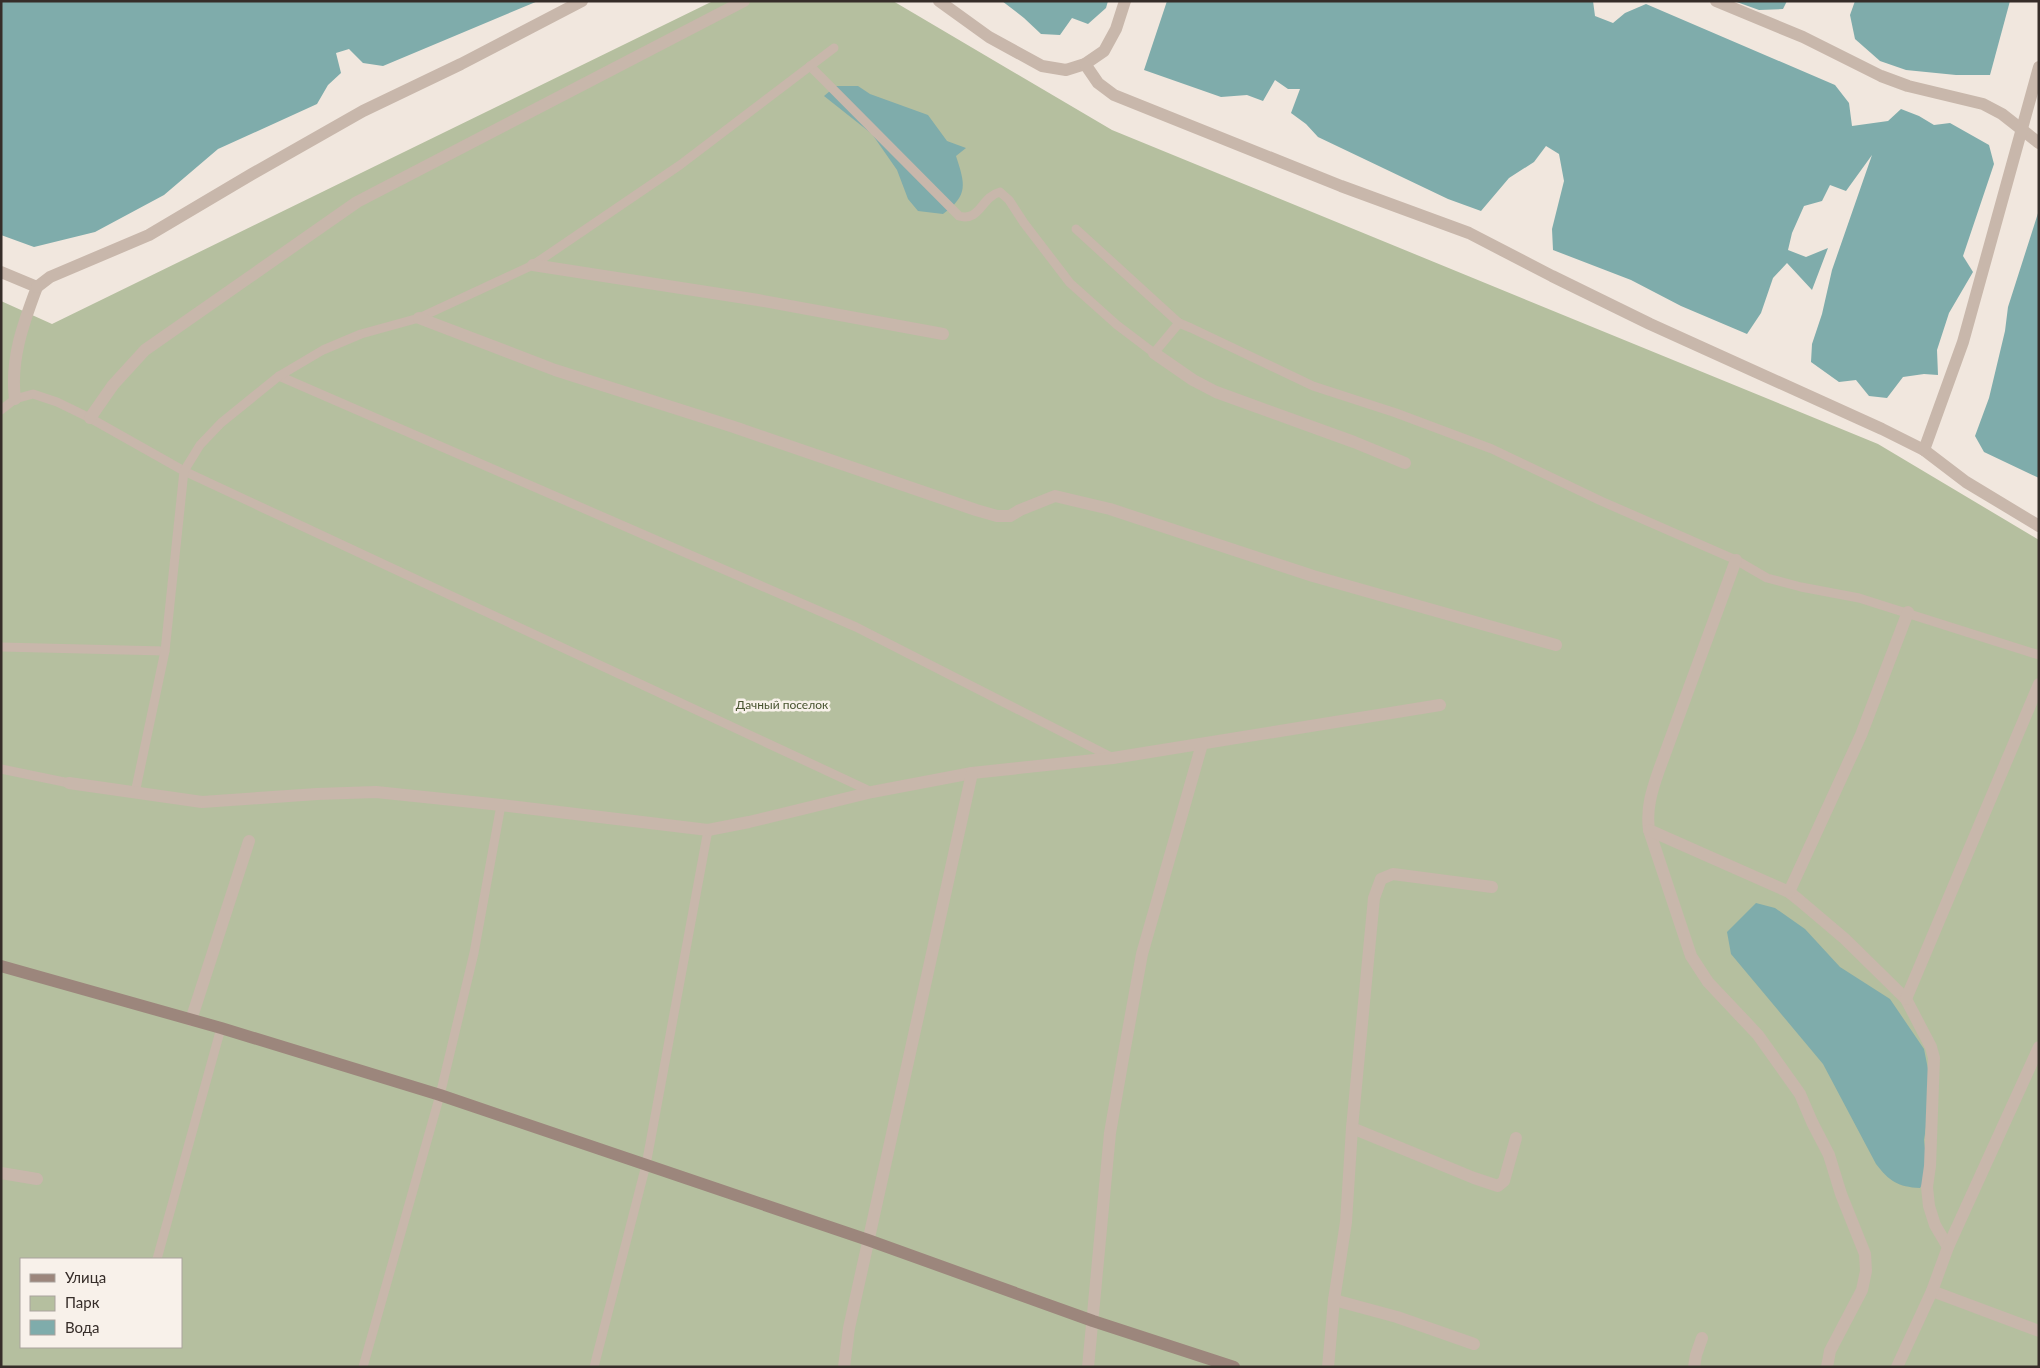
<svg xmlns="http://www.w3.org/2000/svg" width="2040" height="1368" viewBox="0 0 2040 1368" font-family="Lato,sans-serif">
<rect width="100%" height="100%" fill="#f1e7de"/>
<path fill="#b5bf9f" fill-rule="evenodd" d="M713 1H893L1112 130 1878 444 2039 540V1367H1V301L52 324ZM21 1259H181V1347H21Z"/>
<g fill="#7facab">
<path d="M1 1H538L383 66 363 63 349 49 336 53 341 73 328 85 317 104 218 149 164 195 95 232 34 247 1 235Z"/>
<path d="M1002 1H1108L1106 8 1088 24 1072 18 1060 35 1041 34 1024 18Z"/>
<path d="M1167 1H1593L1595 16 1613 23 1625 13 1646 4 1835 85 1849 103 1852 126 1888 121 1901 109 1919 116 1934 125 1950 123 1989 145 1994 164 1963 256 1973 272 1949 313 1937 350 1938 375 1924 374 1903 377 1887 398 1869 396 1856 380 1839 382 1811 362 1812 344 1822 314 1832 270 1872 155 1846 191 1830 185 1822 201 1804 206 1792 233 1788 250 1806 257 1828 248 1812 290 1787 263 1773 278 1761 313 1747 334 1681 306 1631 280 1553 250 1552 229 1564 181 1559 154 1546 146 1534 162 1509 178 1481 211 1448 199 1318 137 1306 124 1291 113 1300 89H1288L1275 80 1263 101 1247 95 1221 97 1144 70Z"/>
<path d="M1734 1H1787L1783 9 1759 10Z"/>
<path d="M1855 1H2010L1990 75H1956L1906 70 1880 61 1855 39 1850 15Z"/>
<path d="M836 86H858L870 94 928 115 947 141 966 148 956 156C965 184 969 195 943 214L918 211 908 199 897 170 872 134 824 96Z"/>
<path d="M2039 210V478L1984 452 1975 436 1989 398 2005 331 2008 307Z"/>
<path d="M1756 903 1775 908 1805 929 1840 967 1890 999 1924 1049 1932 1089 1924 1140 1928 1174 1920 1188C1898 1187 1889 1181 1876 1164L1823 1064 1731 954 1727 932Z"/>
</g>
<g fill="none" stroke-linecap="round" stroke-linejoin="round">
<g stroke="#c8b7ab" stroke-width="9">
<path d="M810 66 959 216C980 222 981 197 1000 192L1009 200 1024 223 1070 283 1117 325 1154 353 1179 323 1191 328 1313 386 1396 413 1492 449 1601 501 1736 560 1767 578 1801 587 1859 598 2039 655"/>
<path d="M1076 229 1179 323"/>
<path d="M279 376 856 627 1113 758"/>
<path d="M1 410 15 399 33 394 57 402 90 418 184 471 872 792"/>
<path d="M1 647 165 651"/>
<path d="M1 769 69 783"/>
<path d="M135 793 165 651 184 471 200 445 221 423 279 376 323 350 361 334 419 318 533 265 680 165 834 48"/>
<path d="M157 1259 221 1028"/>
<path d="M363 1367 440 1095 474 953 501 805"/>
<path d="M594 1367 646 1165 708 830"/>
</g>
<g stroke="#c8b7ab" stroke-width="12">
<path d="M939 1 989 37 1042 66 1066 70 1085 64 1104 51 1116 29 1125 1"/>
<path d="M1716 1 1803 37 1881 76 1908 86 1983 104 2002 114 2039 143"/>
<path d="M1085 64 1098 83 1114 95 1341 186 1469 233 1552 276 1650 324 1882 429 1924 450 1966 482 2039 526"/>
<path d="M533 265 758 300 943 334"/>
<path d="M1 272 37 287C23 324 10 360 15 399"/>
<path d="M37 287 50 277 149 235 252 174 363 111 461 64 582 1"/>
<path d="M419 318 555 370 734 427 976 510 997 516H1010L1020 510 1055 496 1110 509 1313 576 1556 645"/>
<path d="M1154 353 1193 380 1216 392 1354 442 1405 463"/>
<path d="M90 418 113 385 145 350 357 202 744 1"/>
<path d="M1924 450 1963 342 2039 67"/>
<path d="M1736 560 1659 770C1652 790 1646 808 1649 830L1691 956 1708 982 1758 1035 1800 1094 1812 1122 1829 1155 1841 1194 1865 1254 1866 1271 1862 1290 1830 1351 1827 1367"/>
<path d="M69 783 202 802 317 794 376 792 501 805 708 830 749 822 872 792 972 773 1113 758 1440 705"/>
<path d="M1649 830 1789 892 1799 900 1845 939 1906 999 1931 1047 1934 1058 1930 1166 1927 1187 1929 1206 1935 1225 1948 1247"/>
<path d="M1789 892 1861 735 1908 612"/>
<path d="M1906 999 2039 684"/>
<path d="M191 1020 249 841"/>
<path d="M1352 1128 1474 1178 1498 1186 1504 1181 1516 1138"/>
<path d="M1 1173 37 1179"/>
<path d="M1932 1291 2039 1331"/>
<path d="M1334 1300 1397 1317 1474 1344"/>
<path d="M844 1367 849 1328 972 773"/>
<path d="M1088 1367 1110 1133 1122 1064 1142 954 1202 744"/>
<path d="M1328 1367 1334 1300 1346 1222 1352 1128 1374 898 1381 879 1393 874 1492 887"/>
<path d="M1694 1367 1696 1355 1702 1338"/>
<path d="M1897 1367 1932 1291 1948 1247 2039 1047"/>
</g>
<path stroke="#9c867c" stroke-width="12" d="M1 966 221 1028 440 1095 868 1240 1093 1321 1234 1367"/>
</g>
<g text-anchor="middle" dominant-baseline="central" stroke-width="5" stroke-linejoin="round" paint-order="stroke">
<g font-size="12" fill="#47532f" stroke="#f8f1ea">
<text x="782" y="704">Дачный поселок</text>
</g>
</g>
<rect width="2040" height="1368" fill="none" stroke="#362d29" stroke-width="5"/>
<rect x="20" y="1258" width="162" height="90" fill="#f8f1ea" stroke="#aaa39d"/>
<rect x="30" y="1274" width="25" height="8" fill="#9c867c" stroke="#aaa39d"/>
<text x="65" y="1283" font-size="15" fill="#362d29">Улица</text>
<rect x="30" y="1296" width="25" height="15" fill="#b5bf9f" stroke="#aaa39d"/>
<text x="65" y="1308" font-size="15" fill="#362d29">Парк</text>
<rect x="30" y="1320" width="25" height="15" fill="#7facab" stroke="#aaa39d"/>
<text x="65" y="1333" font-size="15" fill="#362d29">Вода</text>
</svg>
